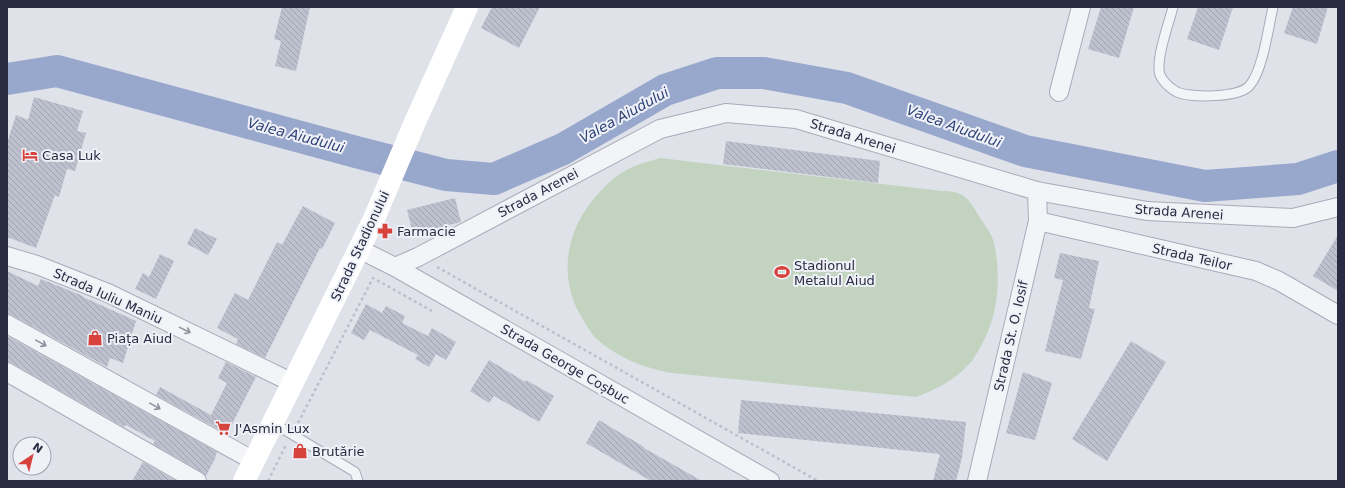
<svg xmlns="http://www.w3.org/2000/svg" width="1345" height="488" viewBox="0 0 1345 488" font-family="'DejaVu Sans',sans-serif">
<defs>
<pattern id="building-back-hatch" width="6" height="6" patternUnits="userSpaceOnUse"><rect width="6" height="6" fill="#bdc0cd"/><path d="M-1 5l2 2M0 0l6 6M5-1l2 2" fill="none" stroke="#a2a5b1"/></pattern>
</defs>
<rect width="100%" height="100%" fill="#e0e2ea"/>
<path fill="#c2d4c0" d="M660 158 942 191C947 191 954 191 960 194 969 198 974 208 979 216 984 224 992 234 994 243 1002 280 998 319 978 351 975 356 973 361 969 364 955 380 935 390 916 397L671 373C662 371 653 369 644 366 631 362 610 351 599 341 591 335 582 318 577 309 558 269 569 225 598 194 605 186 614 177 623 172 634 165 647 162 660 158Z"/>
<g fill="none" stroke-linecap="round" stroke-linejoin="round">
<path stroke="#98a8cc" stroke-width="32" d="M7 79 57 71 356 152 446 175 494 179 563 149 665 90 717 73H764L847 88 1025 151 1205 186 1298 179 1338 166"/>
</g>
<g fill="url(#building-back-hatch)">
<path d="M282 7H310L296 71 275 66 281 41 274 39Z"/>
<path d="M492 7H540L519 48 481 28Z"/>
<path d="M1101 7H1134L1119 58 1088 49Z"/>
<path d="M1198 7H1233L1219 50 1187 39Z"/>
<path d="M1293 7H1328L1317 44 1284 33Z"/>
<path d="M34 97 83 111 77 131 86 133 75 171 67 169 59 197 55 195 36 248 7 237V143L16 115 28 120Z"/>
<path d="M726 141 880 161 878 183 723 164Z"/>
<path d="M455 198 461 222 413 234 407 210Z"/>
<path d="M303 206 335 223 322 249 320 248 265 358 236 344 238 339 217 328 235 293 248 300 277 242 282 245Z"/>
<path d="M195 228 217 239 208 255 187 244Z"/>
<path d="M1338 235V291L1313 276Z"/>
<path d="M1060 253 1099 261 1089 308 1095 309 1081 359 1045 351 1063 280 1054 278Z"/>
<path d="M160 254 174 261 156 299 135 289 143 273 149 277Z"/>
<path d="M7 271 38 286 41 279 83 296V297L136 321 123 363 110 358 107 367 12 315 7 314Z"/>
<path d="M366 304 382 313 386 306 405 316 402 323 428 336 432 328 456 342 446 360 436 354 429 367 415 359 418 355 370 330 364 340 351 333Z"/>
<path d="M7 336 217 452 215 457H216L206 476 202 472 153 444 155 441 126 425 124 427 12 363 7 362Z"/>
<path d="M1131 341 1166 362 1107 461 1072 439Z"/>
<path d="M489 360 525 382 526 380 554 396 539 422 494 396 489 403 470 391Z"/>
<path d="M226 362 256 377 227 434 156 395 160 387 211 415 227 383 218 378Z"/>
<path d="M1023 372 1052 383 1035 440 1006 433Z"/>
<path d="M741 400 966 422 962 458 956 481H933L940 454 738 433Z"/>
<path d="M599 420 644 447V448L702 481H651L586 443Z"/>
<path d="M143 462 176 481H132Z"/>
</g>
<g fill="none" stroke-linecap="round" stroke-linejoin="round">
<g stroke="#a8abb8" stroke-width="11">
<g id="lane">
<path d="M1173 7C1169 23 1155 60 1160 75 1163 82 1171 89 1177 92 1191 98 1241 98 1250 85 1263 69 1268 29 1273 7"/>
<path d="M273 423 355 472 358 481"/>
</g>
</g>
<g stroke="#a8abb8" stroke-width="20">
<g id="street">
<path d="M1059 92 1081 7"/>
<path d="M1038 221 1256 271 1279 281 1338 315"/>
<path d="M359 249 395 267 770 481"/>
<path d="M7 256 37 265 108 293 293 383"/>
<path d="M395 267 418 257 660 129 726 113 796 119 1037 191 1147 211 1293 218 1338 207"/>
<path d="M7 324 254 461"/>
<path d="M7 372 197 481"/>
<path d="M977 481 1038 221 1037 191"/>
</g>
</g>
<g stroke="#bec0c9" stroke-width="2.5" stroke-dasharray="3 3" stroke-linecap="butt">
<path d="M437 267 818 481"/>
<path d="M298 423 373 278 432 311"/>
<path d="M268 481 286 445"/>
</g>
<use href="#lane" stroke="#f3f4f8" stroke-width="9"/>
<use href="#street" stroke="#f3f4f8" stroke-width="18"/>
<path stroke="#fff" stroke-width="22" d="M244 481 373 221 415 122 467 7"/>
</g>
<defs><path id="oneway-shaft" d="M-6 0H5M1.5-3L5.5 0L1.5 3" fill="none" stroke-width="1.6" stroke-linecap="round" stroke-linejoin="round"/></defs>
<g stroke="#8d909d">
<use href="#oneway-shaft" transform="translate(185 330) rotate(26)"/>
<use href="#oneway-shaft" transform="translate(41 343) rotate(29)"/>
<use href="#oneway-shaft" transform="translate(155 406) rotate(29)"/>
</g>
<defs>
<g id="hotel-bare" transform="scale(1.2)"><path d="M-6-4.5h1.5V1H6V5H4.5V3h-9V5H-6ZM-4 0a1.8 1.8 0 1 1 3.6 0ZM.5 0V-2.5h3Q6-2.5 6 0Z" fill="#d8423c" stroke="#eff1f7" stroke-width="2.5" paint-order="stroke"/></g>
<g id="pharmacy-bare" transform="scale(1.2)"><path d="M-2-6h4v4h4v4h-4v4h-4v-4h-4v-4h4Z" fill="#d8423c" stroke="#eff1f7" stroke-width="2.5" paint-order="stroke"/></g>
<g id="stadium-bare" transform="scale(1.2)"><path d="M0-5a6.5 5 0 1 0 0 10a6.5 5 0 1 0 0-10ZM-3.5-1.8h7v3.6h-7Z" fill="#d8423c" stroke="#eff1f7" stroke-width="2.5" paint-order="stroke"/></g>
<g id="shop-bare" transform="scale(1.2)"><path d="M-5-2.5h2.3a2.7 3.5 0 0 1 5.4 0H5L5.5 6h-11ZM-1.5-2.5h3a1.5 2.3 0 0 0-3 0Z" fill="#d8423c" stroke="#eff1f7" stroke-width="2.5" paint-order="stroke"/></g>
<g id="supermarket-bare" transform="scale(1.2)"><path d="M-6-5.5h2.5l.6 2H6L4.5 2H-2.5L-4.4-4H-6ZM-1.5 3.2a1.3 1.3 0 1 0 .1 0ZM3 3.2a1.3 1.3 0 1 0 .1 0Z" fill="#d8423c" stroke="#eff1f7" stroke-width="2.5" paint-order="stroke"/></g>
</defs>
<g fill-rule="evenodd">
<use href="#hotel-bare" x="30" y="155"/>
<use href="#pharmacy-bare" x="385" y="231"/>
<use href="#stadium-bare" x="782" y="272"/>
<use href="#shop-bare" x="95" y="338"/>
<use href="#supermarket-bare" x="223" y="428"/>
<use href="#shop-bare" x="300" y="451"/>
</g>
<g text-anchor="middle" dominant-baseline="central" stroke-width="4" stroke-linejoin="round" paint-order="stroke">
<g font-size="13" fill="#272c42" stroke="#eff1f7">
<text transform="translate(853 136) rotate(17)">Strada Arenei</text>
<text transform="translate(538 193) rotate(-28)">Strada Arenei</text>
<text transform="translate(1179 212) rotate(4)">Strada Arenei</text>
<text transform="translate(360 246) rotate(-65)">Strada Stadionului</text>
<text transform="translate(1192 257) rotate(13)">Strada Teilor</text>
<text transform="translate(108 296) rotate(24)">Strada Iuliu Maniu</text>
<text transform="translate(1011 336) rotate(-77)">Strada St. O. Iosif</text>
<text transform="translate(565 364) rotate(30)">Strada George Coșbuc</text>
</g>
<g font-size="13" fill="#272c42" stroke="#eff1f7" text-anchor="start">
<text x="42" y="155">Casa Luk</text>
<text x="397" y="231">Farmacie</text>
<text x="794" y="265">Stadionul<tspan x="794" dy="15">Metalul Aiud</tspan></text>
<text x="107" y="338">Piața Aiud</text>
<text x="235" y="428">J'Asmin Lux</text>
<text x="312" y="451">Brutărie</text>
</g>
<g font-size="14" font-style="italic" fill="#2e4279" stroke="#eff1f7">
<text transform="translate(624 115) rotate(-29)">Valea Aiudului</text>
<text transform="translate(954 126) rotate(20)">Valea Aiudului</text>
<text transform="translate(296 135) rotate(15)">Valea Aiudului</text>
</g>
</g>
<rect width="1345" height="488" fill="none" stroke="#272c42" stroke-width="16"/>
<g transform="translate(32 456) rotate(35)"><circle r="19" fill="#eff1f7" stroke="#9fa2af"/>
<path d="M0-3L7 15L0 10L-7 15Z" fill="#d8423c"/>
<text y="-6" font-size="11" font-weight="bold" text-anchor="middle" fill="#272c42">N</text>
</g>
</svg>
